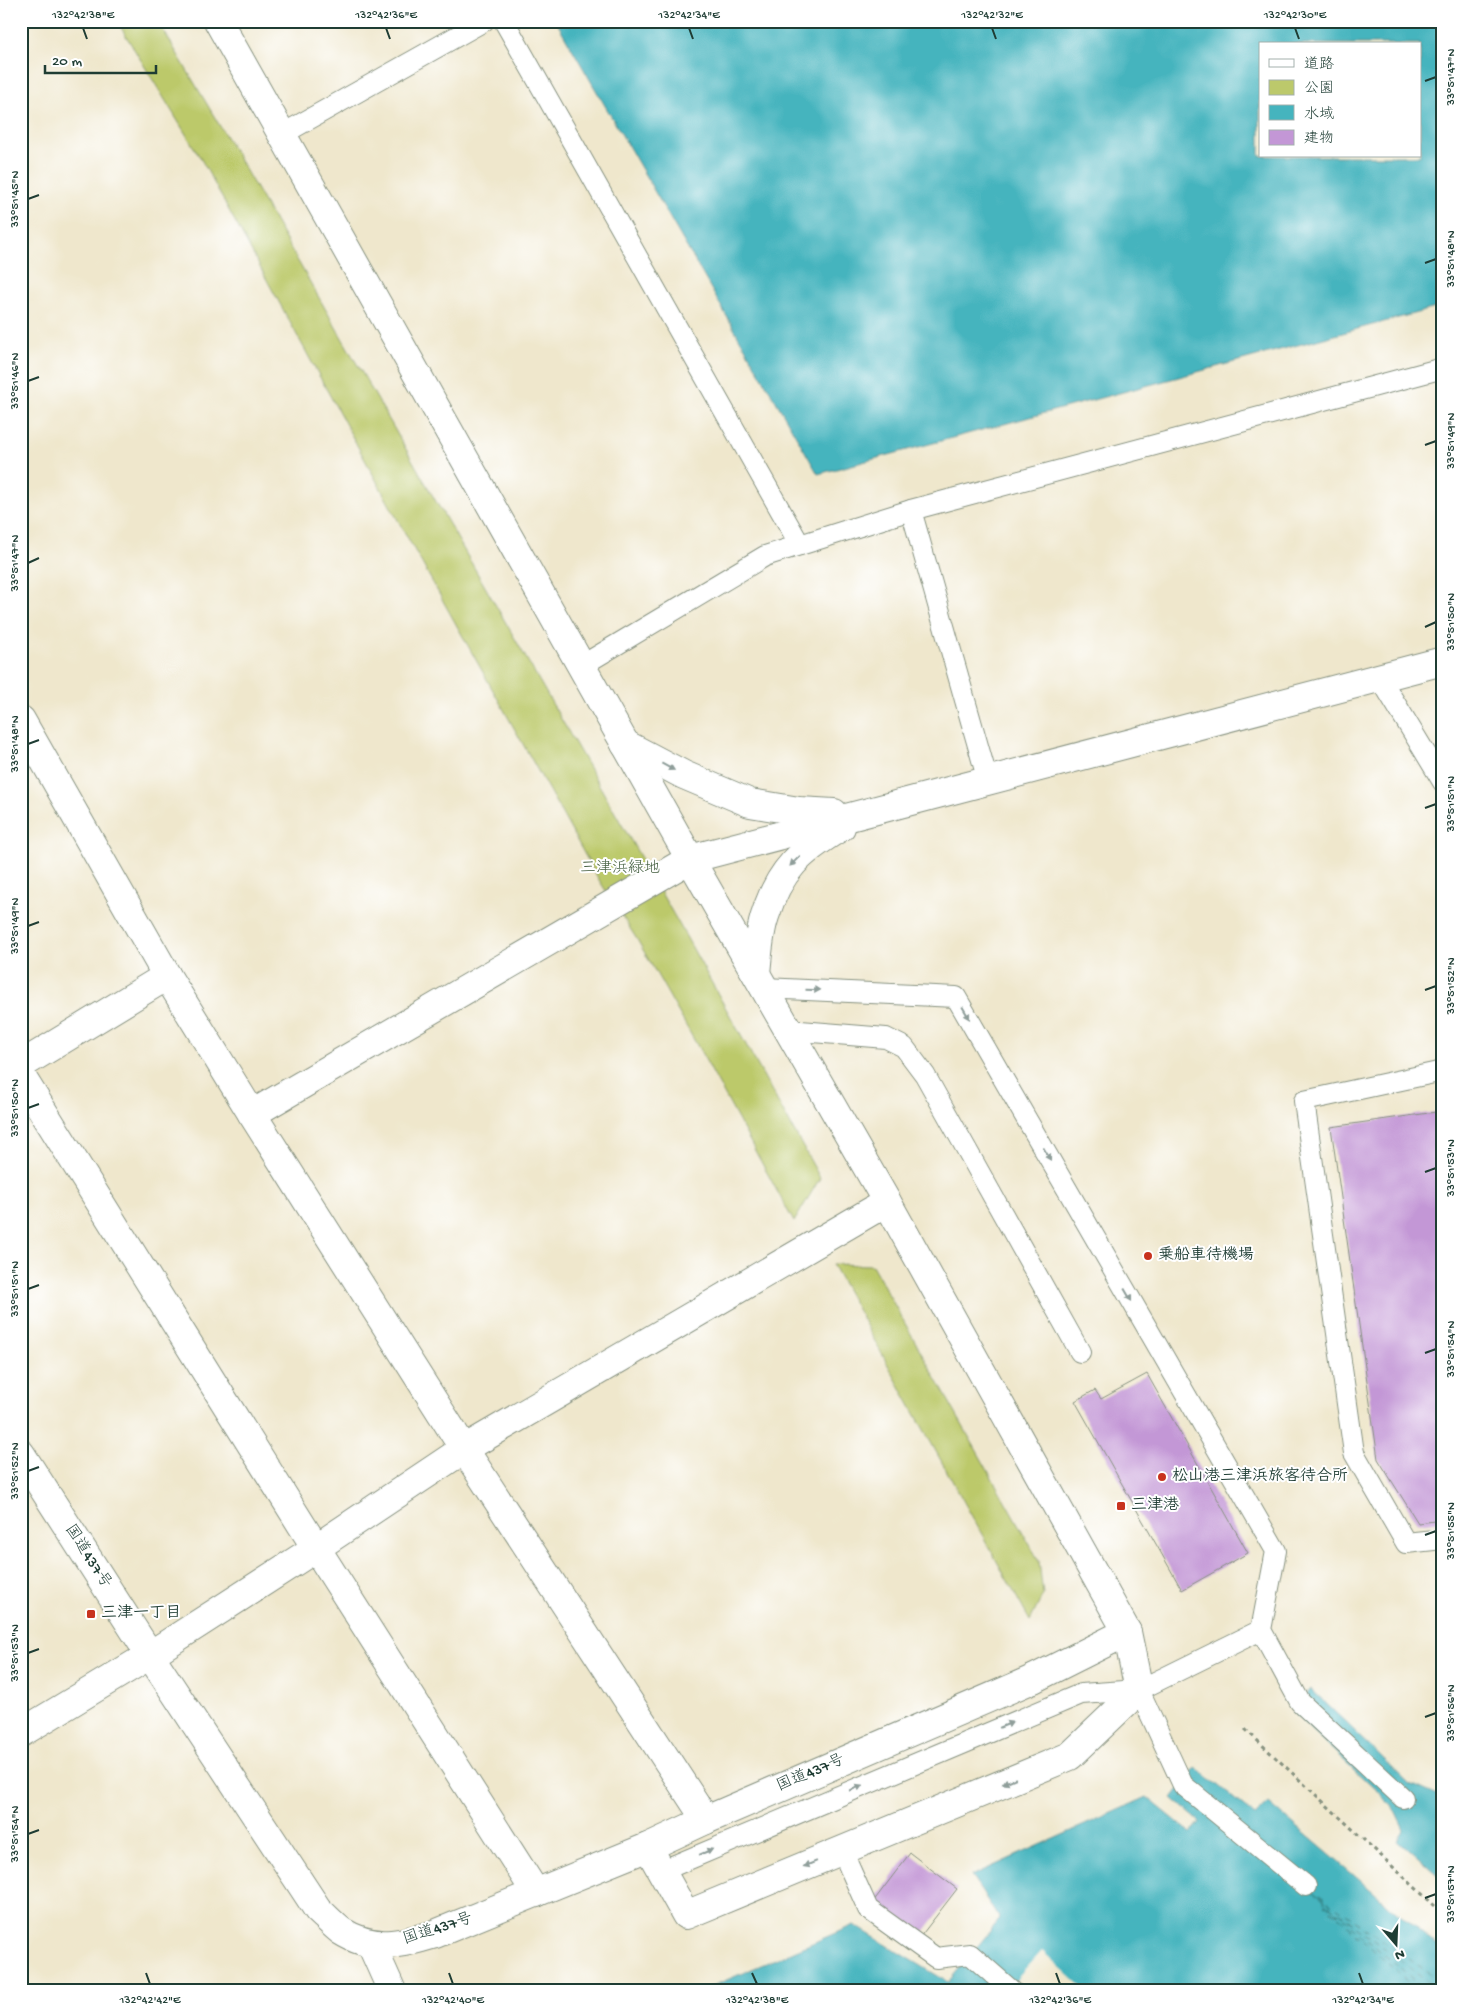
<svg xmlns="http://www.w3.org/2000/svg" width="1464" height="2012" viewBox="0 0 1464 2012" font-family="'Gochi Hand','Klee One',sans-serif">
<rect width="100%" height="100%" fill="#fff"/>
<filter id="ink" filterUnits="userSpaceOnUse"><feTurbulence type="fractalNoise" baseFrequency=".02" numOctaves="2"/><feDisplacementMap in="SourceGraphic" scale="10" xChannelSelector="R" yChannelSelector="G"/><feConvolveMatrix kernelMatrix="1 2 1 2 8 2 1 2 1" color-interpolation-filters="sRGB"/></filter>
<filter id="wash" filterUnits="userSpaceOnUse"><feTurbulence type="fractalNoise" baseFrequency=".0096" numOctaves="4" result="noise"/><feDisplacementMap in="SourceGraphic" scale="20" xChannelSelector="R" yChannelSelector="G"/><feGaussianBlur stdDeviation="1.12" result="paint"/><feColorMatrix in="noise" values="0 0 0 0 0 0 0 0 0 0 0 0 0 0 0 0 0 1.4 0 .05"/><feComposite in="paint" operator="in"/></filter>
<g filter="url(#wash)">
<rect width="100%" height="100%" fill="#efe7cc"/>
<g fill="#bcc96b" stroke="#6e8350">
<path d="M117 21H158L234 150 683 931 820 1178 794 1222 706 1061 638 941 599 880 400 524 201 159Z"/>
<path d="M832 1264 872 1265 1039 1561 1043 1595 1030 1621Z"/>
</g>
<g fill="#45b4be" stroke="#327879" fill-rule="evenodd">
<path d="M556 21H1443V306L818 474ZM1260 44H1420V156H1260Z"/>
<path d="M1311 1689 1410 1784 1437 1796 1443 1791V1880L1398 1840 1404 1830 1392 1805 1292 1712Z"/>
<path d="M1196 1767 1255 1816 1269 1803 1443 1951V1991H701L854 1925 948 1982 1000 1919 971 1876 1147 1797 1191 1833 1200 1822 1172 1798Z"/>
</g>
<path fill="#efe7cc" d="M1042 1951 1086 1991H1006Z"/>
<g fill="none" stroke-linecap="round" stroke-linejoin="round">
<g stroke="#2a615d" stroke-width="1" stroke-dasharray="6 5" stroke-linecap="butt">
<path d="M1313 1892 1439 1991"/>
<path d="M1319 1895 1443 1983"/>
<path d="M1318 1896 1425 1991"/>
<path d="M1323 1902 1417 1991"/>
</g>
</g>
<g id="blocks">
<g fill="#c397d6">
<path d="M1443 1111V1520L1418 1523 1378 1459 1331 1127Z"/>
<path d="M1147 1374 1248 1553 1182 1590 1075 1401 1095 1390 1101 1399Z"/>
<path d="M910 1853 957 1889 920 1937 873 1902Z"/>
</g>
</g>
</g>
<g filter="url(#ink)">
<use href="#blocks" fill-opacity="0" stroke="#879280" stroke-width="1"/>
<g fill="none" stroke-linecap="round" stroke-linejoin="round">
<g stroke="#879280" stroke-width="22">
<g id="lane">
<path d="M504 21 800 545"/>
<path d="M281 135 484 21"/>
<path d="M581 666 765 556 911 510"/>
<path d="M1380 678 1443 782"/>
<path d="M988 781 911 510 1443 368"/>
<path d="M764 988 956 997 1276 1551 1261 1630 1300 1702 1403 1798"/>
<path d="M788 1030 886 1038 904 1047 925 1075 1080 1352"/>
<path d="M1443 1071 1304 1101 1354 1453 1406 1543 1443 1539"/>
<path d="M1139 1690 1183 1785 1306 1886"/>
<path d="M842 1851 868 1909 936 1958 970 1954 1012 1991"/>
<path d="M661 1871 1081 1694 1139 1690 1261 1630"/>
</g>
</g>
<g stroke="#879280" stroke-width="30">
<g id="street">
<path d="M625 744 684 775 750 803 799 811 834 813"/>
<path d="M756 973C758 955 759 933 765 916 779 870 801 851 841 827"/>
<path d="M21 1076 316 1548 536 1893"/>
<path d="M252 1114 690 859 1443 661"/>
<path d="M648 1847 686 1915 1070 1756 1139 1690 1127 1632"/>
<path d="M371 1944 392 1991"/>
</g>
</g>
<g stroke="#879280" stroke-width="30">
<g id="secondary">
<path d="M218 21 690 859 887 1202 1127 1632 1033 1679"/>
<path d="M21 720 167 976 252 1114 464 1449 706 1820"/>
<path d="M21 1065 167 976"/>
<path d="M150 1655 316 1548 464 1449 887 1202"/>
</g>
</g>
<g stroke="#879280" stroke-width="30">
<path id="primary" d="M21 1733 150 1655"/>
</g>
<g stroke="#879280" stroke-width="30">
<path id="highway" d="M21 1454 150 1655 318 1910C325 1916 333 1925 341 1931 374 1952 401 1944 435 1934L648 1847 706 1820 1033 1679"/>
</g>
<path stroke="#879280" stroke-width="3" stroke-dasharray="4 4" stroke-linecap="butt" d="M1245 1729 1435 1906"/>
<use href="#lane" stroke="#fff" stroke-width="20"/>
<use href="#street" stroke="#fff" stroke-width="28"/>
<use href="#secondary" stroke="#fff" stroke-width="28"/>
<use href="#primary" stroke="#fff" stroke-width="28"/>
<use href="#highway" stroke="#fff" stroke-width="28"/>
</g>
<defs><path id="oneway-solid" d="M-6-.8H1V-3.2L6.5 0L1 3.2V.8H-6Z" transform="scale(1.25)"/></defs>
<g fill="#8f9e9a">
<use href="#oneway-solid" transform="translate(668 767) rotate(28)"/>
<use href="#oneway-solid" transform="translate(795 861) rotate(135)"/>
<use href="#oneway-solid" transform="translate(813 990) rotate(2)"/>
<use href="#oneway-solid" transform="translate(966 1013) rotate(60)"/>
<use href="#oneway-solid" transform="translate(1047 1154) rotate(60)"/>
<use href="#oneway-solid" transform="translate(1128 1295) rotate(60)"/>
<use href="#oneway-solid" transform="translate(1006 1725) rotate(-23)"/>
<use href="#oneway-solid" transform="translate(1009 1781) rotate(157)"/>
<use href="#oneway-solid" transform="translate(856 1788) rotate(-23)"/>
<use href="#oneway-solid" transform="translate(706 1852) rotate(-23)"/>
<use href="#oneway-solid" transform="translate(810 1864) rotate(158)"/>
</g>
</g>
<path fill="none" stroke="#1f3d34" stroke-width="2" d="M83 28 87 39M386 28 390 39M689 28 693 39M992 28 996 39M1295 28 1299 39M1425 81 1436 77M28 199 39 195M1425 263 1436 259M28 381 39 377M1425 445 1436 441M28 563 39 558M1425 627 1436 622M28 744 39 740M1425 808 1436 804M28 926 39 922M1425 990 1436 986M28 1108 39 1104M1425 1172 1436 1168M28 1289 39 1285M1425 1353 1436 1349M28 1471 39 1467M1425 1535 1436 1531M28 1653 39 1649M1425 1717 1436 1713M28 1834 39 1830M1425 1898 1436 1894M146 1973 150 1984M449 1973 453 1984M752 1973 757 1984M1056 1973 1060 1984M1359 1973 1363 1984"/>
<g fill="#c8321e" stroke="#fff" stroke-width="2">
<circle cx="1148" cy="1256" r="5"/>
<circle cx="1162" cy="1477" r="5"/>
<rect x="1116" y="1501" width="10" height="10" rx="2.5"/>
<rect x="86" y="1609" width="10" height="10" rx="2.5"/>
</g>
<g text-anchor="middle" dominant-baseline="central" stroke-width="4" stroke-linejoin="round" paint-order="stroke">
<g font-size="16" fill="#466042" stroke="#fff">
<text x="620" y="869">三津浜緑地</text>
</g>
<g font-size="16" font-weight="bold" fill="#1f3d34" stroke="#fff" text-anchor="start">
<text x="1158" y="1256">乗船車待機場</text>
<text x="1172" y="1477">松山港三津浜旅客待合所</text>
<text x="1131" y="1506">三津港</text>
<text x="101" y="1614">三津一丁目</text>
</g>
<g font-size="16" fill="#1f3d34" stroke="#fff">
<text transform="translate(87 1557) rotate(57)">国道437号</text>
<text transform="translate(811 1774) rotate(-23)">国道437号</text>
<text transform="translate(438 1930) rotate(-18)">国道437号</text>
</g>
</g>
<rect width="1464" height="2012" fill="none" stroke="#fff" stroke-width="55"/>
<rect x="1259" y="42" width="162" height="115" fill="#ffffff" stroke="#a5b1ae"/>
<rect x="1269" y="59" width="25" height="8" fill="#ffffff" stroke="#a5b1ae"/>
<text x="1304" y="68" font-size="15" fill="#1f3d34">道路</text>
<rect x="1269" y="80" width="25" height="15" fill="#bcc96b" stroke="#a5b1ae"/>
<text x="1304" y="92" font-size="15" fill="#1f3d34">公園</text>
<rect x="1269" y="105" width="25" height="15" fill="#45b4be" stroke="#a5b1ae"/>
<text x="1304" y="118" font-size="15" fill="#1f3d34">水域</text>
<rect x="1269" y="130" width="25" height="15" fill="#c397d6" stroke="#a5b1ae"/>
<text x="1304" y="142" font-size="15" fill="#1f3d34">建物</text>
<g transform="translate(1396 1944) rotate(161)" stroke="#ffffff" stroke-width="4" paint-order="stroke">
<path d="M0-4L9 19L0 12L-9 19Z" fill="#1f3d34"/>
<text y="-8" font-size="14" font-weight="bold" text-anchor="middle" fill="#1f3d34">N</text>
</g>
<path d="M45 65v8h111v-8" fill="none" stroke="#1f3d34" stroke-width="2.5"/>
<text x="52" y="65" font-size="15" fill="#1f3d34" stroke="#ffffff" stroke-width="4" paint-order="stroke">20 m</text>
<rect x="28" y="28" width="1408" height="1956" fill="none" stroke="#1f3d34" stroke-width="2"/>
<g font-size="12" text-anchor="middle" fill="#1f3d34">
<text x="83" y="18">132°42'38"E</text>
<text x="386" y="18">132°42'36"E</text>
<text x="689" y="18">132°42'34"E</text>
<text x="992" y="18">132°42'32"E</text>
<text x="1295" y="18">132°42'30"E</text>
<text transform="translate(1450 77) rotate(-90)" y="4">33°51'47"N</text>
<text transform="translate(14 199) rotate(-90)" y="4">33°51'45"N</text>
<text transform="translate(1450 259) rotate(-90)" y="4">33°51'48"N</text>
<text transform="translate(14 381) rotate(-90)" y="4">33°51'46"N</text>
<text transform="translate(1450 441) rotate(-90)" y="4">33°51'49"N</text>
<text transform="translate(14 563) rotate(-90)" y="4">33°51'47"N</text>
<text transform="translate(1450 622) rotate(-90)" y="4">33°51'50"N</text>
<text transform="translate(14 744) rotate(-90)" y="4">33°51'48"N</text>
<text transform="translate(1450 804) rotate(-90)" y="4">33°51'51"N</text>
<text transform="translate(14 926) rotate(-90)" y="4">33°51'49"N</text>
<text transform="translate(1450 986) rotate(-90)" y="4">33°51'52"N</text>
<text transform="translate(14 1108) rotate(-90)" y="4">33°51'50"N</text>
<text transform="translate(1450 1168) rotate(-90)" y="4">33°51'53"N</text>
<text transform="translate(14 1289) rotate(-90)" y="4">33°51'51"N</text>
<text transform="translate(1450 1349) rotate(-90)" y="4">33°51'54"N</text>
<text transform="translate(14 1471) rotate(-90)" y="4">33°51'52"N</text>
<text transform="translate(1450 1531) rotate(-90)" y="4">33°51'55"N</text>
<text transform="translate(14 1653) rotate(-90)" y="4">33°51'53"N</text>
<text transform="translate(1450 1713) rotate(-90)" y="4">33°51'56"N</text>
<text transform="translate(14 1834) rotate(-90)" y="4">33°51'54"N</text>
<text transform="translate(1450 1894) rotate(-90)" y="4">33°51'57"N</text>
<text x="150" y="2003">132°42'42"E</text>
<text x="453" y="2003">132°42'40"E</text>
<text x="757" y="2003">132°42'38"E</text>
<text x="1060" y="2003">132°42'36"E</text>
<text x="1363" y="2003">132°42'34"E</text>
</g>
</svg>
